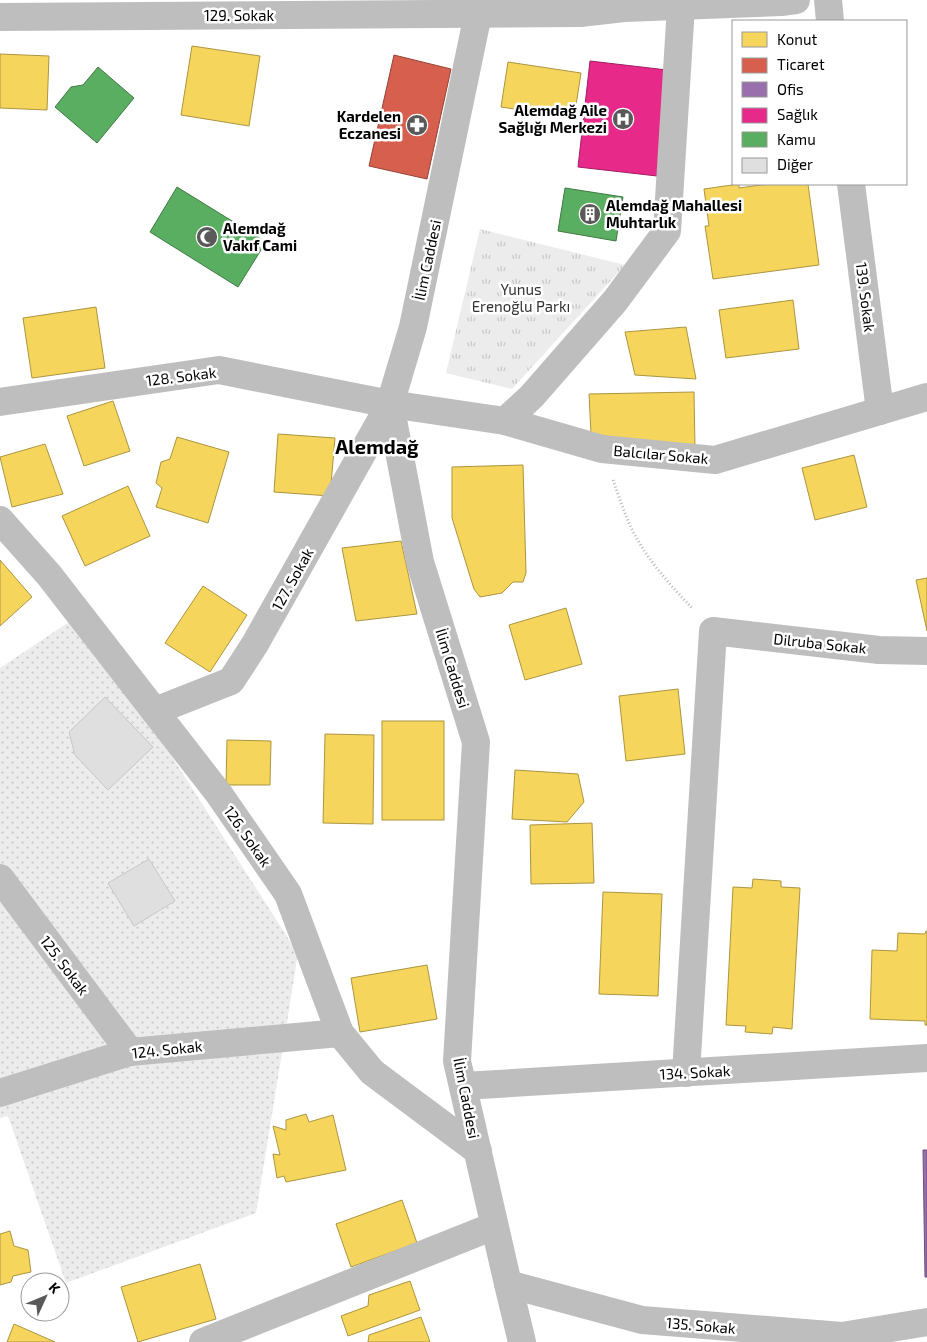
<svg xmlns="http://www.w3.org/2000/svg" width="927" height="1342" viewBox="0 0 927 1342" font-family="'Exo 2',sans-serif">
<defs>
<pattern id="grass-dots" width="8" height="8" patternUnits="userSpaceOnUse" patternTransform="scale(1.25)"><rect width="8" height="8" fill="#ececec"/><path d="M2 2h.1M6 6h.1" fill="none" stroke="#c9c9c9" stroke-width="1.8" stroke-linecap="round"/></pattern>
<pattern id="park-tufts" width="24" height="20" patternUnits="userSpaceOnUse" patternTransform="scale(1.25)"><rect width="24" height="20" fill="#ececec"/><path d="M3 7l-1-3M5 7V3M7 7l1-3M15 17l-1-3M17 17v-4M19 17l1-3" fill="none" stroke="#c9c9c9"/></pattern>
</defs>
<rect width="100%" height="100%" fill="#fff"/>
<path fill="url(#grass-dots)" d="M81 614 298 954 256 1213 66 1283 8 1116 0 1118V668Z"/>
<path fill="url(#park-tufts)" d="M480 229 625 265 512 389 446 373Z"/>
<g fill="#f6d55c" stroke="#ac9540">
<path d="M192 46 260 56 249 126 181 115Z"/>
<path d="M0 54 49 56 47 110 0 108Z"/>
<path d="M508 62 581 73 574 118 501 107Z"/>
<path d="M739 184V188L768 184H808L819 265 713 279 705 226H709L704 189Z"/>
<path d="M793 300 799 349 726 358 719 310Z"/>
<path d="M96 307 105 368 32 378 23 318Z"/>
<path d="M686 327 696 379 635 375 625 332Z"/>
<path d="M694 392 695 449 591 434 589 394Z"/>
<path d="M113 401 130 451 84 466 67 416Z"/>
<path d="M278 434 335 438 330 496 274 492Z"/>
<path d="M177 437 229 452 208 523 156 507 162 488 156 483 161 462 170 459Z"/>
<path d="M45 444 63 494 12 507 0 457Z"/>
<path d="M854 455 867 507 815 520 802 468Z"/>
<path d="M523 465 526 573 523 582H513L502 593 480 597 474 589 452 518V467Z"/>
<path d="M128 486 150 536 85 566 62 516Z"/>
<path d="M401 541 417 614 356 621 342 548Z"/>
<path d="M0 560 32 597 0 626Z"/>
<path d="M927 578V631L916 580Z"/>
<path d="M203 586 247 615 210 672 165 643Z"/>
<path d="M566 608 582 664 525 680 509 625Z"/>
<path d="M678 689 685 754 626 761 619 696Z"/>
<rect x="382" y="721" width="62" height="99"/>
<path d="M325 734 374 735 373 824 323 823Z"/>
<path d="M227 740 271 741 270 785H226Z"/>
<path d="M515 770 578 774 584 802 567 822 512 819Z"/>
<path d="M592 823 594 883 531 884 530 825Z"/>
<path d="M753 879 781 881V887L800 888 792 1029 773 1027 772 1034 745 1032 746 1026 726 1025 733 887 752 888Z"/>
<path d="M603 892 662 894 658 996 599 994Z"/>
<path d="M926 931H927V1025H925V1021L870 1019 872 950 897 951 898 933 925 934Z"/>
<path d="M427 965 437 1019 360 1032 351 978Z"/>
<path d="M306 1114 309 1122 333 1115 346 1170 286 1182 284 1176 277 1178 273 1154 280 1155 273 1126 286 1130V1120Z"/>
<path d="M402 1200 417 1243 351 1267 336 1224Z"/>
<path d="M10 1231 14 1246 28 1250 31 1272 13 1276 11 1282 0 1285V1234Z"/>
<path d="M200 1264 216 1319 138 1342 121 1287Z"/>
<path d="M410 1281 420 1310 348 1336 341 1316 368 1306 369 1295Z"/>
<path d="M421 1317 430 1342H368L369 1335Z"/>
<path d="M14 1324 55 1342H7Z"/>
</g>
<path fill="#d6604d" stroke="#964336" d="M394 55 451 69 427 179 369 166Z"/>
<path fill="#9970ab" stroke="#6b4e78" d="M923 1150H927V1277H925Z"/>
<path fill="#e7298a" stroke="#a21d61" d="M590 61 667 70 657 176 578 167Z"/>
<g fill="#5aae61" stroke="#3f7a44">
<path d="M98 67 134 98 97 143 55 107 71 87 83 85Z"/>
<path d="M177 187 266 242 238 287 150 232Z"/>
<path d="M565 188 623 197 616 241 558 231Z"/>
</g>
<g fill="#dfdfdf" stroke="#c7c7c7">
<path d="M105 697 153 747 108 790 75 755 69 732Z"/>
<path d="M149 859 175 901 134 926 108 883Z"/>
</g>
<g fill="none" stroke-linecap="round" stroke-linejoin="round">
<path stroke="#b9b9b9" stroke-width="3" stroke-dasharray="1 2.5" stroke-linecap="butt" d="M613 480C618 494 623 509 629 523 643 555 669 584 693 609"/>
<g stroke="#bebebe" stroke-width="28">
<path d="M479 0 478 14 413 327 390 404 420 562 476 742 457 1061 508 1284 642 1320 842 1336 927 1322"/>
<path d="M828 0 830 21"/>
<path d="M580 13 624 8 781 2 796 0"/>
<path d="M0 17 580 13 587 0"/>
<path d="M851 184 880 411"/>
<path d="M0 402 219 370 390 404 505 421 602 449 715 460 927 397"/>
<path d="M505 421 532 396 615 301 667 231 681 6"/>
<path d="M0 520 49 575 219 794 288 894 340 1033 372 1072 478 1151"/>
<path d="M155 711 231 681 255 644 390 404"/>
<path d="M0 878 130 1052"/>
<path d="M686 1073 713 631 879 650 927 651"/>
<path d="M463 1086 927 1058"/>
<path d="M0 1093 130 1052 340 1033"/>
<path d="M203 1342 494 1226"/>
</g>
<path stroke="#bebebe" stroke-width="28" d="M508 1284 522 1342"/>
</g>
<defs>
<g id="hospital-disc" transform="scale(1.125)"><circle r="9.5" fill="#595959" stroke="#fff"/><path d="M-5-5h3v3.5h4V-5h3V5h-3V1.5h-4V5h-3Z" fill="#fff"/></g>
<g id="pharmacy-disc" transform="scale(1.125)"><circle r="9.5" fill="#595959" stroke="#fff"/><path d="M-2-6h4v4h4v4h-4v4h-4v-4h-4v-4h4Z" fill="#fff"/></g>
<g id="building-disc" transform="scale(1.125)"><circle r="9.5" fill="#595959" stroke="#fff"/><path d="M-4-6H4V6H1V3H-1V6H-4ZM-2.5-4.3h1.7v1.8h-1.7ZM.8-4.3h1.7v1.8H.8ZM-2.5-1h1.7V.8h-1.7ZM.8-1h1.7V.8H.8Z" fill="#fff"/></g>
<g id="mosque-disc" transform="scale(1.125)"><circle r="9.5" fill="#595959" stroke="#fff"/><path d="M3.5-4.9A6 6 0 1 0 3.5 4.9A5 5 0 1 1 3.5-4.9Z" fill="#fff"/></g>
</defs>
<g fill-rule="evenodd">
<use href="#hospital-disc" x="623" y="119"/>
<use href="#pharmacy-disc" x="417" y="125"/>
<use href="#building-disc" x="590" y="214"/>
<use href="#mosque-disc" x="207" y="237"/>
</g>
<g text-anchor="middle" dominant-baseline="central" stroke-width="5" stroke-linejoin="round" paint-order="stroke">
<g font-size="15" fill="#000" stroke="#fff">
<text x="239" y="15">129. Sokak</text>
<text transform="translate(427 260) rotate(-78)">İlim Caddesi</text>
<text transform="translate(866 297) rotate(83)">139. Sokak</text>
<text transform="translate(181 376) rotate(-7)">128. Sokak</text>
<text transform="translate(661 454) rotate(5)">Balcılar Sokak</text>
<text transform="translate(292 579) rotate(-61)">127. Sokak</text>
<text transform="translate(820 643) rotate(6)">Dilruba Sokak</text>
<text transform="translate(453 668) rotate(73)">İlim Caddesi</text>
<text transform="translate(248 836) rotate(55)">126. Sokak</text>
<text transform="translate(65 965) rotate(53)">125. Sokak</text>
<text transform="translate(167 1049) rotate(-6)">124. Sokak</text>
<text transform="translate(695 1072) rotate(-3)">134. Sokak</text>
<text transform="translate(467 1098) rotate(79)">İlim Caddesi</text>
<text transform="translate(701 1325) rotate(5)">135. Sokak</text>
</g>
<g font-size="15" font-weight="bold" fill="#000" stroke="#fff" text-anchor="end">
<text x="607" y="110">Alemdağ Aile<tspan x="607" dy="17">Sağlığı Merkezi</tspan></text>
<text x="401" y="116">Kardelen<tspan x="401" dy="17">Eczanesi</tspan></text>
<text x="606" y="205" text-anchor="start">Alemdağ Mahallesi<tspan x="606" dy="17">Muhtarlık</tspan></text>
<text x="223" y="228" text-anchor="start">Alemdağ<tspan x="223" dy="17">Vakıf Cami</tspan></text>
</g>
<g font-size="15" fill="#333" stroke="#fff">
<text x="521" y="289">Yunus<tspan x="521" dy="17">Erenoğlu Parkı</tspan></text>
</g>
<g font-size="20" font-weight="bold" fill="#000" stroke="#fff">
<text x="377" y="446">Alemdağ</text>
</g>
</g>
<rect x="732" y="20" width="175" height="165" fill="#ffffff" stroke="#999999"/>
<rect x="742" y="32" width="25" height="15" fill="#f6d55c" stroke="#999999"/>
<text x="777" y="45" font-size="15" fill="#000000">Konut</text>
<rect x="742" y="58" width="25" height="15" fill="#d6604d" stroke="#999999"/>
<text x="777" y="70" font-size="15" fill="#000000">Ticaret</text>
<rect x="742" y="82" width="25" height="15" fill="#9970ab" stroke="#999999"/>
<text x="777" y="95" font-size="15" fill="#000000">Ofis</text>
<rect x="742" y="108" width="25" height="15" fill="#e7298a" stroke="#999999"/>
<text x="777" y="120" font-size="15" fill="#000000">Sağlık</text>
<rect x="742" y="132" width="25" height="15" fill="#5aae61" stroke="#999999"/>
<text x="777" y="145" font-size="15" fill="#000000">Kamu</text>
<rect x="742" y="158" width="25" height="15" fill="#dfdfdf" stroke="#999999"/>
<text x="777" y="170" font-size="15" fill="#000000">Diğer</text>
<g transform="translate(45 1297) rotate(46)"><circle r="24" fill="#ffffff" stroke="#999999"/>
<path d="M0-4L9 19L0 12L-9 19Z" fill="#595959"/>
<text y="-8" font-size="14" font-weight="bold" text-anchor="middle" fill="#000000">K</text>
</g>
</svg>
